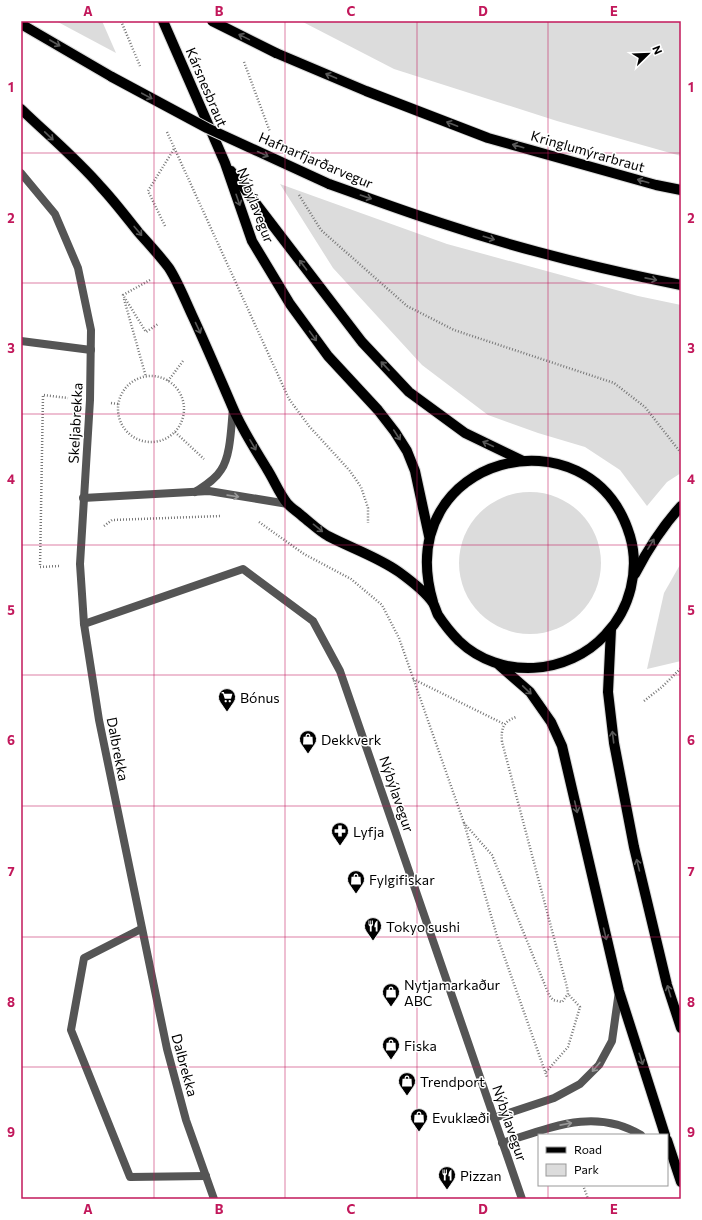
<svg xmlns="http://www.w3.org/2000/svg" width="702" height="1220" viewBox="0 0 702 1220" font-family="Commissioner,sans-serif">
<rect width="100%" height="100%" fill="#fff"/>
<g fill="#dcdcdc">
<path d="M56 21H102L116 53Z"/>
<path d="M301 21H681V156L557 121 394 69Z"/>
<path d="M280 184 447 244 638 296 681 305V473L667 482 647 506 620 470 585 447 538 433 488 415 422 365 333 268Z"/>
<circle cx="530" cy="563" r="71"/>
<path d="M681 563V661L647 669 664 593Z"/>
</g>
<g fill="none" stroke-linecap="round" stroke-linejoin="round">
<g stroke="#dbdbdb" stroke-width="12">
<g id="primary">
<path d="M163 21 225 163 252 241 290 304 328 356 378 410 395 432 407 451 415 471 429 536"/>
<path d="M21 24 112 77"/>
<path d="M276 53 366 91 488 138 656 185 681 190"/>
<path d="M21 109C48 135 77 159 101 187 115 202 127 218 139 233 149 244 160 256 169 268 178 282 185 300 192 315 206 345 219 376 232 406 241 428 255 449 267 469 274 480 279 493 287 503 291 508 298 512 302 516 311 523 319 531 328 536 351 548 378 557 399 572 410 580 425 591 433 603 435 606 436 611 438 615 444 624 451 633 459 641 500 680 568 676 606 634 630 609 640 570 630 536 591 406 390 455 433 602"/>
<path d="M231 171 362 342 409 392 465 433 523 461"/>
<path d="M329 184C366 197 403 211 441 223 519 249 600 269 681 285"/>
<path d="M635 574C648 549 662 527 681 506"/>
<path d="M611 629 608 692 614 743 634 847 667 985 681 1028"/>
<path d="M499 665 530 692 551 722 562 746 619 991 665 1135"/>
<path d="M667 1140 681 1182"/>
</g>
</g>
<g stroke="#777" stroke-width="2.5" stroke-dasharray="1 2" stroke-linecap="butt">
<path d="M121 21 140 66"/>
<path d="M244 62 270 132"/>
<path d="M167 132 289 399 309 426 350 471 361 487 368 508V523"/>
<path d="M299 195 321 230 407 306 454 330 614 383 645 407 681 453"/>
<path d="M165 226 148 191 174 149"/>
<path d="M150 280 123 295 146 332 158 324"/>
<path d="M124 299 146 377"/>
<circle cx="151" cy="409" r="33"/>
<path d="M168 381 183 361"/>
<path d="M111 403 118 404"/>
<path d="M175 432 204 459"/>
<path d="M259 522 304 554 351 579 382 605 399 638 464 823 497 936 547 1077"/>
<path d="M104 526 112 520 221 516"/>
<path d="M59 566 40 567 43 395 68 398"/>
<path d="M413 679 504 724"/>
<path d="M644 701 662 687 681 668"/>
<path d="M464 823 492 855 549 995 553 1000 562 1002 568 994 567 987 502 742C501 728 503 722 516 717"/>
<path d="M546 1072 568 1047 580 1007 568 994"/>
<path d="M583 1185 588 1199"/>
</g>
<path stroke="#555" stroke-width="8" d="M141 929 84 958 71 1030 130 1177 206 1176"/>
<g stroke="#555" stroke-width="8">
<path d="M21 173 55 214 78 268 91 330 90 400 80 564 84 624 99 720 167 1049 186 1120 214 1199"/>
<path d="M21 341 91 350"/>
<path d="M195 492C204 486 215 480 221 470 231 456 231 426 233 409"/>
<path d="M83 498 209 491 288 504"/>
<path d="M84 624 243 569 313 621 340 671 522 1199"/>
<path d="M494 1118 554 1098 580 1084 599 1065 612 1041 619 991"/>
<path d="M502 1143C550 1128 594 1107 641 1135"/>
</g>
<use href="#primary" stroke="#000" stroke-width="10"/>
<g stroke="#dbdbdb" stroke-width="12" stroke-linecap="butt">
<g id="primary-bridge">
<path d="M212 21 276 53"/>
<path d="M112 77 207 128 329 184"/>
</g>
</g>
<use href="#primary-bridge" stroke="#000" stroke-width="10"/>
</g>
<defs><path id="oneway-shaft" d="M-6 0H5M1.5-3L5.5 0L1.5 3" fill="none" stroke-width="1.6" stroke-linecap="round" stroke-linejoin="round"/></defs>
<g stroke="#595959">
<use href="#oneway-shaft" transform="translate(244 37) rotate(-154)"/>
<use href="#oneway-shaft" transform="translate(55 43) rotate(30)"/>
<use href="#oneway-shaft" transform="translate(331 76) rotate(-157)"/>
<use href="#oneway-shaft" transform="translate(147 96) rotate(28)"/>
<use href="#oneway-shaft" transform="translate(452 124) rotate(-159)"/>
<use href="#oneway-shaft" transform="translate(49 136) rotate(44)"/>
<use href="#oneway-shaft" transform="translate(518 146) rotate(-164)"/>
<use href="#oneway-shaft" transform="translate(263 154) rotate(25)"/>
<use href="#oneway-shaft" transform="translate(643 181) rotate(-164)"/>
<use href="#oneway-shaft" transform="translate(366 197) rotate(19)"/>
<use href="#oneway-shaft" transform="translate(238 200) rotate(71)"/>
<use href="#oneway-shaft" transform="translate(138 231) rotate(50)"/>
<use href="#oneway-shaft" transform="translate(489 238) rotate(17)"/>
<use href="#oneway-shaft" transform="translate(303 265) rotate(-127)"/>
<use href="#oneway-shaft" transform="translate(651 279) rotate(11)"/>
<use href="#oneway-shaft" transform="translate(198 328) rotate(65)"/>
<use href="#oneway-shaft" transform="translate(313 336) rotate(54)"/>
<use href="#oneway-shaft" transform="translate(385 366) rotate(-133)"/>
<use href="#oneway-shaft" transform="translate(397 435) rotate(57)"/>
<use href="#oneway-shaft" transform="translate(488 444) rotate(-155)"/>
<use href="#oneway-shaft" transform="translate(253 445) rotate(60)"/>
<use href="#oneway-shaft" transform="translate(318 528) rotate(39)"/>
<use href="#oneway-shaft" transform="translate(651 544) rotate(-58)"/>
<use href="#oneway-shaft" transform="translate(527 690) rotate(44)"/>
<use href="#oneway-shaft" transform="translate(613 737) rotate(-97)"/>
<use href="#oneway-shaft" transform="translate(576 807) rotate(77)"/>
<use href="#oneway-shaft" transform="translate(638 865) rotate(-104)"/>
<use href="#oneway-shaft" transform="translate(605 934) rotate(76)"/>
<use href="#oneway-shaft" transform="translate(669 991) rotate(-107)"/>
<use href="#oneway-shaft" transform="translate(641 1059) rotate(72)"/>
</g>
<g stroke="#999">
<use href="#oneway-shaft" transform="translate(233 496) rotate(8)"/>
<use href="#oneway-shaft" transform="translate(596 1067) rotate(130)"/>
<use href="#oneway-shaft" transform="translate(566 1124) rotate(-11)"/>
</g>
<path fill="none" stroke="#c2185b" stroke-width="1" stroke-opacity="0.55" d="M154 21V1199M285 21V1199M417 21V1199M548 21V1135M21 153H681M21 283H681M21 414H681M21 545H681M21 675H681M21 806H681M21 937H681M21 1067H681M548 1185V1199"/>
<defs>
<g id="supermarket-pin" transform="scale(0.9)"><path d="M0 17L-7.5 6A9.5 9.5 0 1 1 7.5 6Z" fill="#000" stroke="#fff"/><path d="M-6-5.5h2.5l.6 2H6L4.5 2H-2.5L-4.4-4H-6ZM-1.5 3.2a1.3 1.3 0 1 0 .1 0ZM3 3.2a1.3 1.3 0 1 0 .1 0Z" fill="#fff"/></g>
<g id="shop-pin" transform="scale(0.9)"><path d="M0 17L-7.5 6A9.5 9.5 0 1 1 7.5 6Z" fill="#000" stroke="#fff"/><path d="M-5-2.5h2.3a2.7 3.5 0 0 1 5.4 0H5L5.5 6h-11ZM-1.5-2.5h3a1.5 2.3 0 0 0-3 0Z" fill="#fff"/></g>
<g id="pharmacy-pin" transform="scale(0.9)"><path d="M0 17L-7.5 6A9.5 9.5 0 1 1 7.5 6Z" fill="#000" stroke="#fff"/><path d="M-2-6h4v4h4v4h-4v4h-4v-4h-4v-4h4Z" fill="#fff"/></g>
<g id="restaurant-pin" transform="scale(0.9)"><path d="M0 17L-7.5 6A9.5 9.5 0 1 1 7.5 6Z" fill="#000" stroke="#fff"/><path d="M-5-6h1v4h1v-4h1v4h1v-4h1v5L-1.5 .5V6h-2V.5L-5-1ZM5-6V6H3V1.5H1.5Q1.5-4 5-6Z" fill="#fff"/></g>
</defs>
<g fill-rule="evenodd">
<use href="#supermarket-pin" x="227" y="697"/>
<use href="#shop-pin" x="308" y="739"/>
<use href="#pharmacy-pin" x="340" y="831"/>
<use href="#shop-pin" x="356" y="879"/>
<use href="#restaurant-pin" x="373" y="926"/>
<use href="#shop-pin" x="391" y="992"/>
<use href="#shop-pin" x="391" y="1045"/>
<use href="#shop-pin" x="407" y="1081"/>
<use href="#shop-pin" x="419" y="1117"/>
<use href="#restaurant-pin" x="447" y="1175"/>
</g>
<g text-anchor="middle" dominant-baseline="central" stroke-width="3" stroke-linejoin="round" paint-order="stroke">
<g font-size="14" fill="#000" stroke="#fff">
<text transform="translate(207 87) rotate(67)">Kársnesbraut</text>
<text transform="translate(588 151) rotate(16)">Kringlumýrarbraut</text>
<text transform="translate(316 160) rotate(23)">Hafnarfjarðarvegur</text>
<text transform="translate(256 205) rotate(69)">Nýbýlavegur</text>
<text transform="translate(75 423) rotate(-87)">Skeljabrekka</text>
<text transform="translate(118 749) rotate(79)">Dalbrekka</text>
<text transform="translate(397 794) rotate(71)">Nýbýlavegur</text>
<text transform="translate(185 1065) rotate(75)">Dalbrekka</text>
<text transform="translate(510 1123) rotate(71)">Nýbýlavegur</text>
</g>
<g font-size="14" fill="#000" stroke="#fff" text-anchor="start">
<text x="240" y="697">Bónus</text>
<text x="321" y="739">Dekkverk</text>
<text x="353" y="831">Lyfja</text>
<text x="369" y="879">Fylgifiskar</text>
<text x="386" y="926">Tokyo sushi</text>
<text x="404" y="984">Nytjamarkaður<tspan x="404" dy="16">ABC</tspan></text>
<text x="404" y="1045">Fiska</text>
<text x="420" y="1081">Trendport</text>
<text x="432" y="1117">Evuklæði</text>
<text x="460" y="1175">Pizzan</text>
</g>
</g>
<rect width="702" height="1220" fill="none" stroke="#ffffff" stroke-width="44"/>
<rect x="538" y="1134" width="130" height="52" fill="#ffffff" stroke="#999999"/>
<rect x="546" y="1147" width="20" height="6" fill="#000000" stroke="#999999"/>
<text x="574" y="1154" font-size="12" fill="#000000">Road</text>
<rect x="546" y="1164" width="20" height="12" fill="#dcdcdc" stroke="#999999"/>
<text x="574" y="1174" font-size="12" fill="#000000">Park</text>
<g transform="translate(648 54) rotate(67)" stroke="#ffffff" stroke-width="3" paint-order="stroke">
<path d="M0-3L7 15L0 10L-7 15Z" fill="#000000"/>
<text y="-6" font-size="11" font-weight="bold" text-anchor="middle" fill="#000000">N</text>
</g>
<rect x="22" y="22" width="658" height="1176" fill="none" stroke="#c2185b" stroke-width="1.5"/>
<g font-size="13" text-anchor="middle" font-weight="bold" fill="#c2185b">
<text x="88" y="16">A</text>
<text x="219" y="16">B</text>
<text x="351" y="16">C</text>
<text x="483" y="16">D</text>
<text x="614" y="16">E</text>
<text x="11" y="92">1</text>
<text x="691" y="92">1</text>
<text x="11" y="223">2</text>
<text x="691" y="223">2</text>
<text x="11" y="353">3</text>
<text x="691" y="353">3</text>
<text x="11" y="484">4</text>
<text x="691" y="484">4</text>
<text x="11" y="615">5</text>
<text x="691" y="615">5</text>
<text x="11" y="745">6</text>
<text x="691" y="745">6</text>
<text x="11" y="876">7</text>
<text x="691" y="876">7</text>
<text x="11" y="1007">8</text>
<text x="691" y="1007">8</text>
<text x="11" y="1137">9</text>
<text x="691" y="1137">9</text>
<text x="88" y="1214">A</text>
<text x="219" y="1214">B</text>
<text x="351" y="1214">C</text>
<text x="483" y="1214">D</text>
<text x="614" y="1214">E</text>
</g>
</svg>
